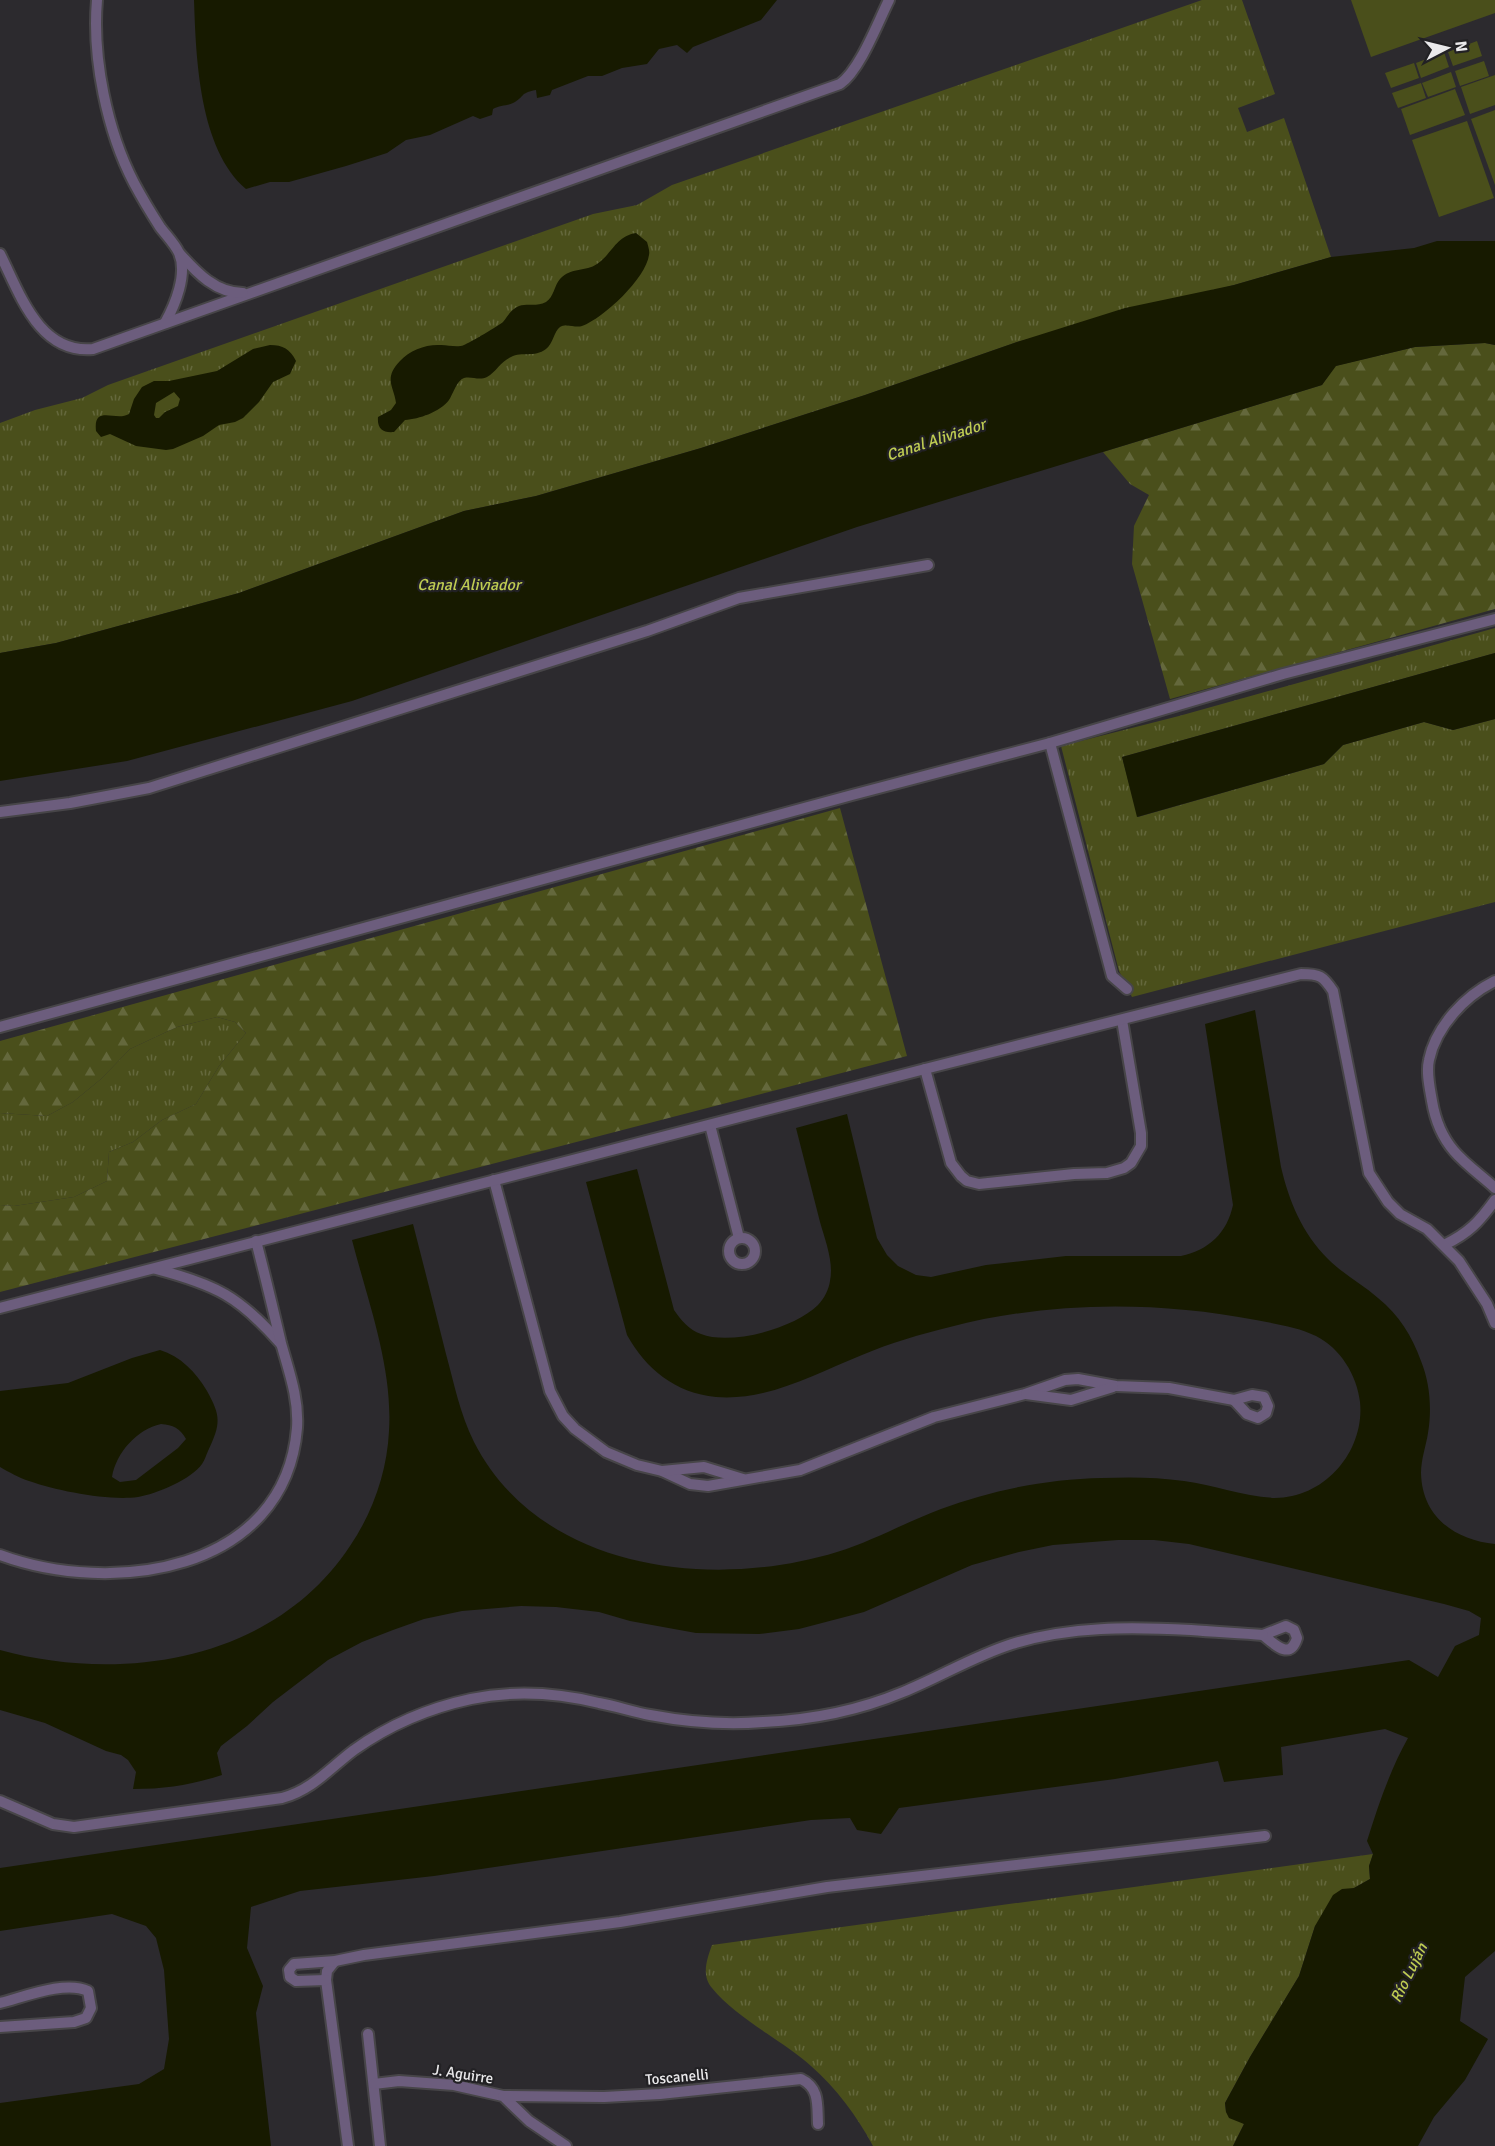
<svg xmlns="http://www.w3.org/2000/svg" width="1495" height="2146" viewBox="0 0 1495 2146" font-family="Signika,sans-serif">
<defs>
<pattern id="grass-tufts" width="24" height="20" patternUnits="userSpaceOnUse" patternTransform="scale(1.5)"><rect width="24" height="20" fill="#4a4f1b"/><path d="M3 7l-1-3M5 7V3M7 7l1-3M15 17l-1-3M17 17v-4M19 17l1-3" fill="none" stroke="#64683c"/></pattern>
<pattern id="forest-firs" width="22" height="20" patternUnits="userSpaceOnUse" patternTransform="scale(1.5)"><rect width="22" height="20" fill="#4a4f1b"/><path d="M5 1l3.5 6h-7zM16 11l3.5 6h-7z" fill="#64683c"/></pattern>
</defs>
<rect width="100%" height="100%" fill="#2c2a2e"/>
<g fill="url(#grass-tufts)">
<path d="M1202 0H1242L1275 94 1238 108 1247 132 1284 118 1331 257 1234 285 1017 342 865 395 701 448 536 496 464 511 239 593 56 643 0 653V423L35 410 82 398 108 385 593 214 637 205 672 185Z"/>
<path d="M1495 628V653L1122 757 1138 817 1324 764 1343 745 1424 722 1453 730 1495 719V902L1132 997 1119 971 1061 746 1179 716Z"/>
<path d="M217 1017 235 1022 246 1033 219 1066 196 1104 162 1120 133 1142 109 1152 107 1181 74 1197 14 1206 0 1205V1113L47 1116 73 1102 101 1079 130 1049 177 1027Z"/>
<path d="M1373 1854 1369 1866 1370 1879 1354 1888 1315 1926 1299 1976 1250 2057 1225 2103 1226 2112 1244 2124 1233 2146H873C857 2116 836 2088 811 2066 782 2040 736 2018 712 1988 701 1975 707 1959 712 1945Z"/>
</g>
<g fill="url(#forest-firs)">
<path d="M1485 343 1495 345V609L1170 699 1132 564 1134 526 1149 495 1130 484 1103 452 1322 385 1335 366 1415 347Z"/>
<path d="M840 808 907 1056 0 1292V1205L14 1206 74 1197 107 1181 109 1152 133 1142 162 1120 196 1104 219 1066 246 1033 235 1022 217 1017 177 1027 130 1049 101 1079 73 1102 47 1116 0 1113V1041Z"/>
</g>
<g fill="#4a4f1b">
<path d="M1351 0H1495V13L1371 57Z"/>
<path d="M1477 41 1482 56 1453 66 1448 52Z"/>
<path d="M1444 52 1449 67 1421 78 1416 63Z"/>
<path d="M1484 61 1489 76 1460 86 1455 71Z"/>
<path d="M1414 63 1419 78 1391 88 1385 73Z"/>
<path d="M1451 72 1456 87 1428 97 1422 83Z"/>
<path d="M1495 75V105L1470 114 1461 87Z"/>
<path d="M1421 83 1426 98 1398 108 1392 93Z"/>
<path d="M1455 89 1465 115 1410 135 1401 109Z"/>
<path d="M1495 110V185L1471 119Z"/>
<path d="M1467 121 1494 198 1439 217 1412 140Z"/>
</g>
<g fill="#171a00" fill-rule="evenodd">
<path d="M194 0H777L761 20 693 47 687 53 677 45 659 49 647 64 622 68 602 76H588L552 90 550 95 537 98 536 90C519 93 525 97 513 103 507 106 499 105 493 109L492 115 480 119 473 116 430 135 406 140 387 153 346 166 289 182H270L246 189C199 149 196 58 194 0Z"/>
<path d="M636 233 647 242C648 246 650 251 649 255 646 278 604 318 582 326 575 328 566 323 560 327 554 331 553 344 546 349 534 358 522 351 511 357 501 361 496 372 487 377 479 381 472 376 464 378 457 380 453 394 449 400 440 412 419 419 405 420L394 432C383 433 377 429 378 417L391 410 396 403C394 386 383 379 400 361 410 350 426 344 441 345 449 345 457 348 464 345 469 343 500 325 503 322 508 316 511 309 519 306 528 303 537 307 546 302 554 297 554 286 560 279 571 267 586 272 597 264 612 254 616 236 636 233Z"/>
<path d="M1437 241H1495V345L1485 343 1415 347 1336 366 1322 385 857 527 352 701 127 761 0 781V653L56 643 239 593 464 511 536 496 701 448 865 395 1017 342 1125 308 1234 285 1331 257 1414 248Z"/>
<path d="M270 345C283 345 290 349 296 361L290 374 273 382 259 402 243 418 235 422 219 425 203 436 173 449 166 450 136 446 110 434 101 437 96 431C93 404 116 422 129 414L134 399 142 387 154 381H169L217 371 253 349ZM174 392 180 399 178 406 165 412 159 418H156L154 415 156 403Z"/>
<path d="M1495 653V719L1453 730 1424 722 1343 745 1324 764 1137 817 1122 757Z"/>
<path d="M1255 1010 1281 1167C1289 1201 1302 1233 1328 1259 1343 1274 1362 1284 1378 1298 1399 1315 1412 1336 1421 1361 1430 1383 1432 1409 1428 1433 1426 1446 1421 1459 1421 1473 1422 1517 1455 1540 1495 1544V1951L1465 1977 1460 2021 1488 2039 1465 2080 1434 2117 1418 2146H1233L1244 2124 1229 2118 1226 2112 1225 2103 1250 2057 1299 1976 1315 1926 1333 1895 1342 1889 1354 1888 1370 1879 1369 1866 1373 1854 1367 1841C1378 1806 1390 1770 1408 1738L1385 1729 1281 1747 1283 1775 1224 1782 1218 1761 1115 1779 899 1808 881 1834 857 1830 850 1818 811 1820 434 1876 300 1891 251 1907 247 1948 263 1986 256 2013 271 2146H0V2103L139 2084 164 2069 169 2039 164 1970 156 1938 146 1926 112 1914 0 1931V1868L1409 1660 1438 1677 1455 1646 1479 1635 1481 1618 1469 1611 1444 1604 1189 1544 1154 1540H1118L1053 1545 1019 1552 972 1565 864 1612 799 1629 759 1634 696 1633 630 1621 599 1612 556 1607 521 1606 462 1611 424 1619 393 1630 362 1642 328 1660 273 1702 247 1726 221 1746 217 1753 222 1775C190 1785 166 1789 133 1789L136 1772 128 1760 121 1755 106 1751 45 1723 0 1710V1650C124 1684 275 1660 350 1546 373 1512 387 1472 389 1431 393 1367 368 1302 352 1240L413 1224C424 1267 435 1310 446 1354 454 1383 460 1414 474 1442 539 1570 711 1591 837 1552 873 1541 906 1522 941 1509 992 1490 1048 1479 1102 1478 1129 1477 1157 1477 1184 1481 1214 1485 1245 1497 1275 1498 1325 1498 1365 1451 1360 1402 1357 1375 1340 1348 1316 1336 1298 1327 1276 1324 1256 1320 1156 1301 1050 1301 950 1327 921 1334 890 1343 862 1355 814 1374 769 1401 716 1397 675 1393 646 1369 627 1335L586 1182 637 1169 674 1310C681 1320 689 1330 701 1334 731 1346 795 1328 818 1305 824 1299 829 1289 830 1281 834 1262 825 1240 820 1222 812 1191 804 1159 796 1128L847 1114 877 1238 887 1255 898 1266 916 1275 931 1277 986 1265 1066 1256H1181C1209 1250 1227 1233 1233 1205L1205 1024Z"/>
<path d="M160 1350C180 1356 196 1372 207 1391 221 1416 221 1424 208 1451 206 1455 205 1460 202 1464 192 1479 156 1494 138 1497 108 1501 58 1491 29 1481 19 1478 9 1472 0 1467V1391L68 1383 132 1358ZM161 1424C173 1425 180 1428 186 1439L178 1448 136 1480 120 1482 112 1477C116 1453 137 1429 161 1424Z"/>
</g>
<g fill="none" stroke-linecap="round" stroke-linejoin="round">
<g stroke="#474548" stroke-width="14">
<g id="minor">
<path d="M97 0C92 58 107 131 134 183 142 198 151 213 160 227 166 235 175 244 179 253 188 274 175 305 165 323"/>
<path d="M0 254C20 294 39 354 93 349L840 84C860 70 878 22 889 0"/>
<path d="M180 254C197 273 216 293 243 293"/>
<path d="M1050 743 1112 976 1127 989"/>
<path d="M0 812 70 803 149 788 647 631 739 598 928 565"/>
<path d="M1495 981C1465 996 1436 1026 1429 1060 1426 1073 1430 1089 1432 1101 1435 1119 1442 1137 1454 1151 1466 1165 1482 1176 1495 1188"/>
<path d="M0 1027 852 795 1050 743 1283 674 1495 619"/>
<path d="M925 1069 951 1163 961 1176 967 1181 979 1184 1074 1174 1107 1173 1124 1168 1131 1163 1141 1146V1133L1122 1020"/>
<path d="M710 1125 739 1238"/>
<path d="M494 1180 550 1391 563 1416 575 1429 606 1452 637 1465 662 1471 690 1484 708 1486 800 1470 934 1417 1025 1394 1065 1380 1078 1379 1116 1386 1169 1388 1234 1400"/>
<circle cx="742" cy="1251" r="13"/>
<path d="M1444 1245C1469 1233 1479 1222 1495 1200"/>
<path d="M156 1269C216 1285 239 1296 281 1344"/>
<path d="M0 1308 925 1069 1301 974C1320 974 1323 976 1333 991L1369 1173 1388 1202 1400 1214 1427 1229 1459 1261 1487 1304 1495 1323"/>
<path d="M1026 1394 1071 1400 1113 1387"/>
<path d="M1252 1395 1264 1397 1268 1406 1266 1413 1258 1418 1247 1414 1234 1400Z"/>
<path d="M662 1471 704 1467 743 1479"/>
<path d="M0 1555C111 1596 285 1573 297 1428 299 1398 289 1372 281 1343 273 1309 265 1275 256 1241"/>
<path d="M1286 1626 1294 1630 1297 1638C1290 1661 1274 1644 1263 1635Z"/>
<path d="M0 1801 53 1824 74 1827 282 1798C312 1790 330 1768 354 1750 389 1725 429 1708 471 1699 514 1690 558 1693 599 1703 616 1706 633 1712 650 1715 687 1722 725 1725 763 1722 810 1720 860 1710 903 1692 940 1677 974 1656 1012 1644 1071 1626 1130 1627 1191 1630 1215 1632 1239 1633 1263 1635"/>
<path d="M335 1961 327 1971 326 1980 348 2146"/>
<path d="M326 1980 296 1981 290 1977 289 1970 294 1964 335 1961 364 1955 620 1922 827 1887 1265 1836"/>
<path d="M0 2003C24 1997 65 1980 88 1991L91 2008 86 2018 74 2022 0 2027"/>
<path d="M368 2034 380 2146"/>
<path d="M374 2084 399 2081 454 2085 503 2096 529 2121 566 2146"/>
<path d="M503 2096 604 2097 660 2094 801 2079C820 2088 817 2105 818 2124"/>
</g>
</g>
<use href="#minor" stroke="#6c5d7d" stroke-width="10"/>
</g>
<g text-anchor="middle" dominant-baseline="central" stroke-width="4.5" stroke-linejoin="round" paint-order="stroke">
<g font-size="15" fill="#eae9eb" stroke="#222124">
<text transform="translate(463 2074) rotate(9)">J. Aguirre</text>
<text transform="translate(677 2077) rotate(-5)">Toscanelli</text>
</g>
<g font-size="16" font-style="italic" fill="#bfcc52" stroke="#222124">
<text transform="translate(936 440) rotate(-18)">Canal Aliviador</text>
<text x="469" y="585">Canal Aliviador</text>
<text transform="translate(1409 1973) rotate(-64)">Río Luján</text>
</g>
</g>
<g transform="translate(1447 48) rotate(83)" stroke="#222124" stroke-width="4.5" paint-order="stroke">
<path d="M0-4.5L10 22L0 15L-10 22Z" fill="#eae9eb"/>
<text y="-9" font-size="16" font-weight="bold" text-anchor="middle" fill="#eae9eb">N</text>
</g>
</svg>
